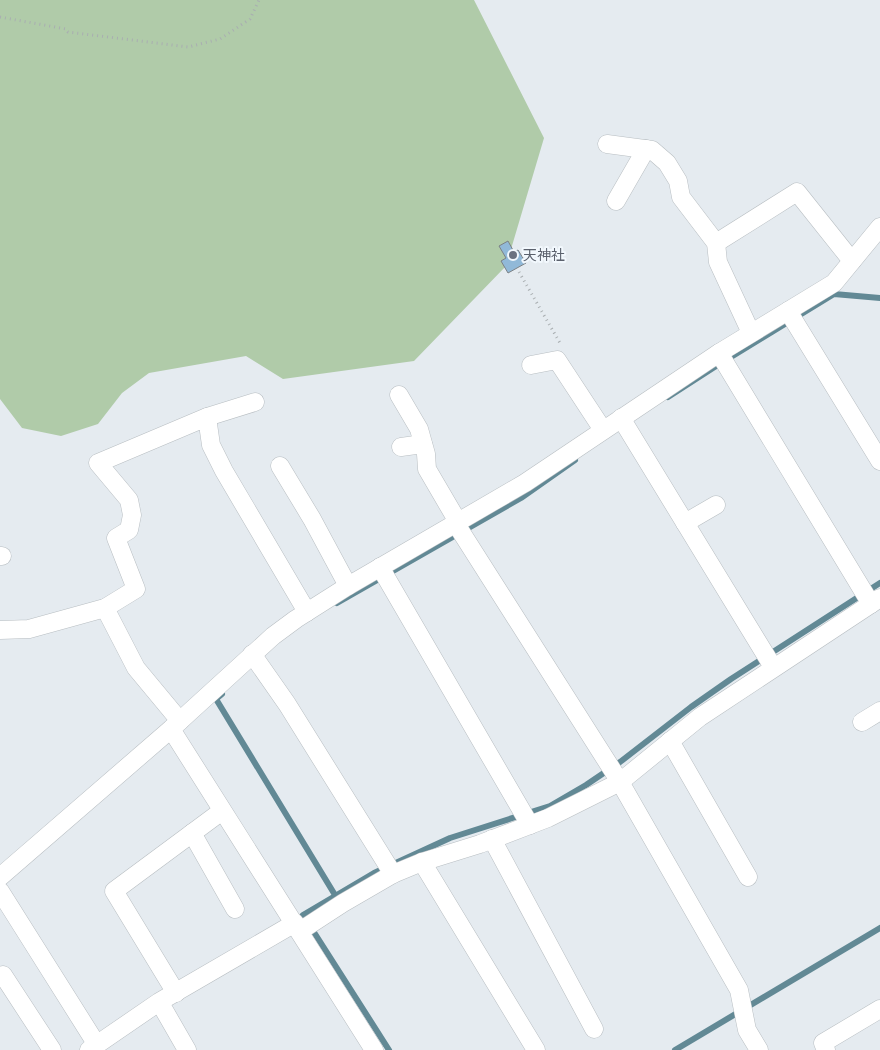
<svg xmlns="http://www.w3.org/2000/svg" width="880" height="1050" viewBox="0 0 880 1050" font-family="'Varela Round','Noto Sans JP',sans-serif">
<rect width="100%" height="100%" fill="#e5ebf0"/>
<path fill="#b0cba9" d="M0 0H474L544 138 506 266 414 361 283 379 246 356 149 373 122 393 98 424 61 436 22 428 0 399Z"/>
<g fill="none" stroke-linecap="round" stroke-linejoin="round">
<g stroke="#628995" stroke-width="6">
<path d="M668 397 713 368 834 294 880 298"/>
<path d="M337 603 521 498 575 460"/>
<path d="M222 694 216 699 335 895"/>
<path d="M389 1050 303 915 374 873 450 838 550 806 586 785 620 762 691 707 731 679 880 583"/>
<path d="M675 1050 880 928"/>
</g>
</g>
<path fill="#91b9d8" stroke="#7c8185" d="M508 241 514 252 518 250 526 263 508 273 501 261 506 258 499 246Z"/>
<g fill="none" stroke-linecap="round" stroke-linejoin="round">
<g stroke="#b8bec2" stroke-width="19">
<g id="minor">
<path d="M607 144 652 150 667 163 678 181 681 197 716 243 718 262 751 333"/>
<path d="M616 201 646 149"/>
<path d="M716 243 797 192 852 261"/>
<path d="M788 311 880 461"/>
<path d="M719 353 871 604"/>
<path d="M531 365 557 360 603 430"/>
<path d="M399 395 419 429 426 454 427 469 458 522"/>
<path d="M207 417 255 402"/>
<path d="M621 418 773 667"/>
<path d="M401 447 423 444"/>
<path d="M280 466 312 519 348 586"/>
<path d="M685 523 716 505"/>
<path d="M456 524 620 782 739 990 747 1030 759 1050"/>
<path d="M0 556H2"/>
<path d="M380 567 530 825"/>
<path d="M105 608 136 668 180 721"/>
<path d="M0 630 29 629 105 608 136 589 116 538 129 530 132 515 129 500 98 463 207 417 211 445 224 471 307 612"/>
<path d="M252 654 287 704 393 874"/>
<path d="M862 722 880 711"/>
<path d="M171 729 374 1050"/>
<path d="M670 741 748 877"/>
<path d="M192 833 235 909"/>
<path d="M492 839 594 1029"/>
<path d="M422 862 536 1050"/>
<path d="M0 877 171 729 273 636 296 619 348 586 525 483 719 353 834 283 880 227"/>
<path d="M0 891 97 1045"/>
<path d="M300 931 343 903 393 874 422 862 480 844 548 818 620 782 700 717 880 598"/>
<path d="M3 975 52 1050"/>
<path d="M176 993 114 891 222 811"/>
<path d="M164 1010 187 1050"/>
<path d="M89 1050 159 1002 295 923"/>
<path d="M826 1050 823 1043 880 1009"/>
</g>
</g>
<g stroke="#a9aeb1" stroke-width="3" stroke-dasharray="1 4" stroke-linecap="butt">
<path d="M0 17 66 29 68 32 188 47 220 39 250 19 259 0"/>
<path d="M519 272 560 343"/>
</g>
<use href="#minor" stroke="#fff" stroke-width="18"/>
</g>
<circle fill="#6b7280" stroke="#f2f8fd" stroke-width="2" cx="513" cy="255" r="5"/>
<g text-anchor="middle" dominant-baseline="central" stroke-width="4" stroke-linejoin="round" paint-order="stroke">
<g font-size="14" fill="#5b616d" stroke="#f2f8fd" text-anchor="start">
<text x="523" y="255">天神社</text>
</g>
</g>
</svg>
